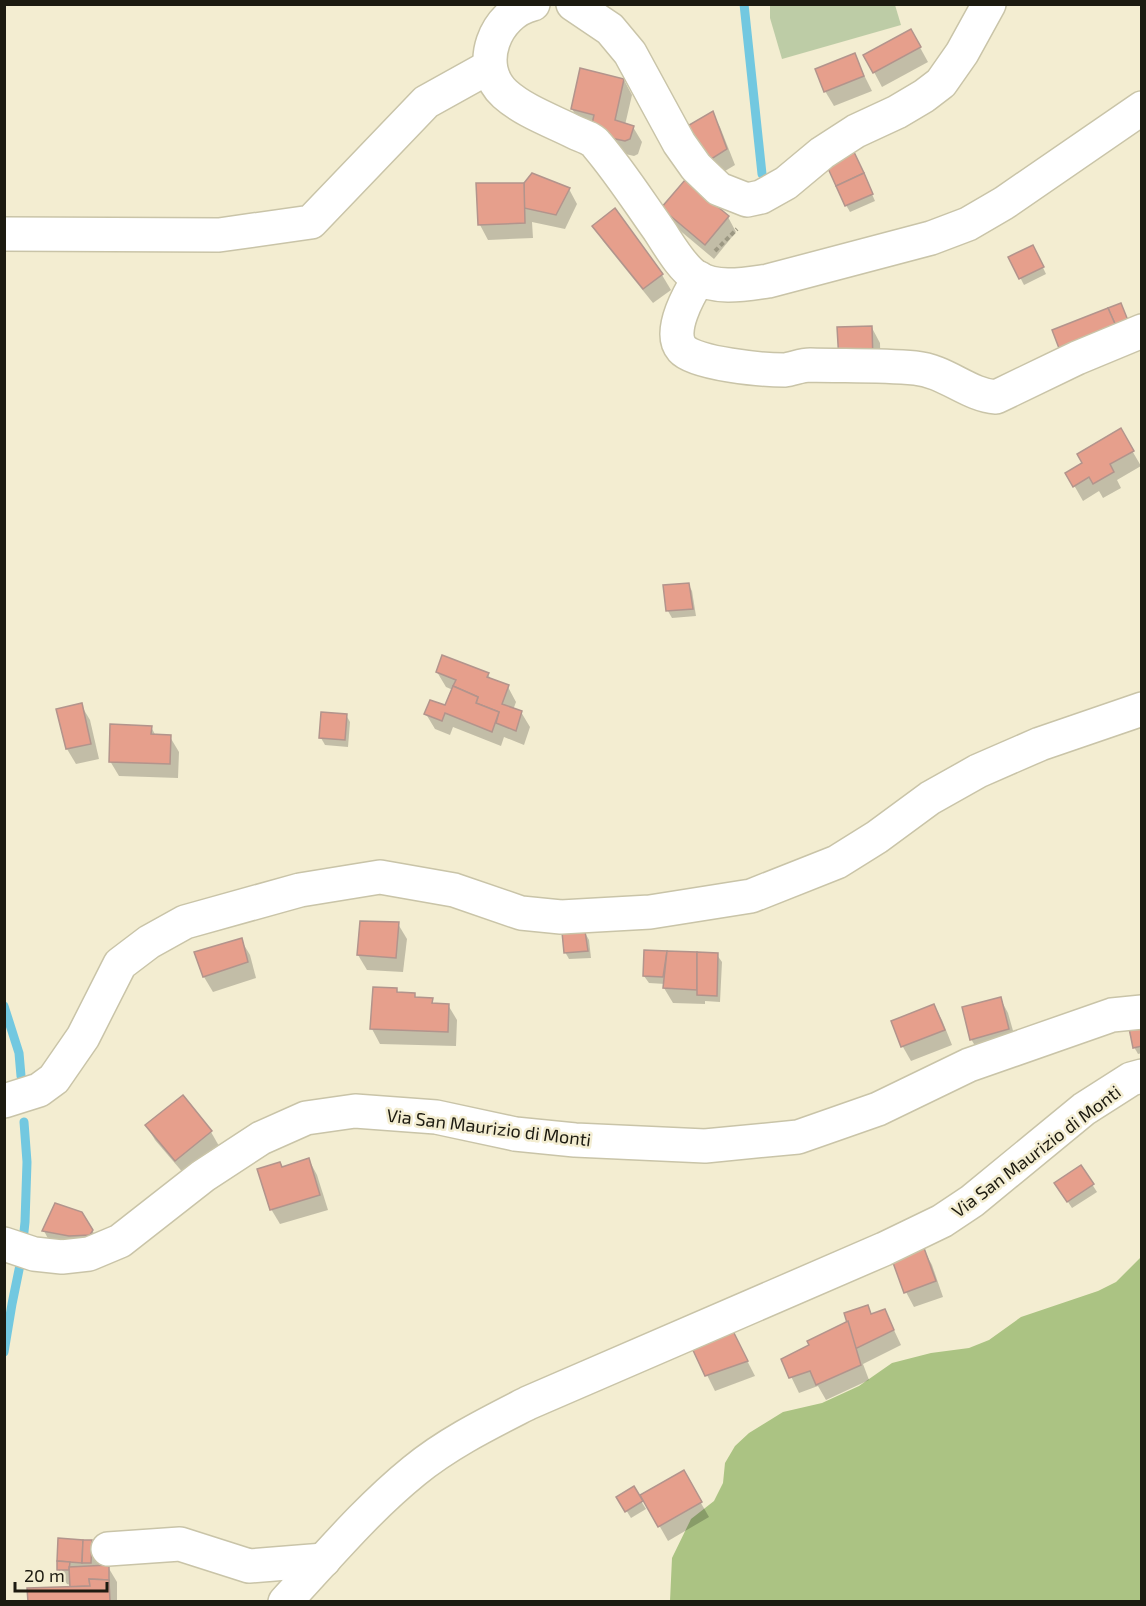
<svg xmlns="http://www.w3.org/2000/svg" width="1146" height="1606" viewBox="0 0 1146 1606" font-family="'Exo 2',sans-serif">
<rect width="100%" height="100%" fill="#f3edd1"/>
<path fill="#bdcca6" d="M770 5H895L901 25 782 59 770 18Z"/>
<path fill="#abc383" d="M1141 1257V1601H670L672 1558 691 1519 714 1501 723 1483 725 1463 735 1446 749 1433 783 1412 822 1403 859 1386 892 1363 931 1353 969 1348 989 1340 1021 1317 1098 1291 1116 1282Z"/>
<g fill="#0003">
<path d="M911 31 928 62 882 87 874 72Z"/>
<path d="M854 55 872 91 834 106 825 91Z"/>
<path d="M624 80 632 95 625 125 633 127 642 142 638 154 634 156 621 153 581 124 572 109Z"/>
<path d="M712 113 720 127 735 165 715 177 694 143Z"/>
<path d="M857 160 875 201 850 212 846 205Z"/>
<path d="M478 184 569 189 577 204 565 229 532 222 533 238 488 240 480 225Z"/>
<path d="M663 208 728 217 736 232 714 259 671 223Z"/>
<path d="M614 210 662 275 671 290 653 303 603 241 594 226Z"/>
<path d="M1036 253 1046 274 1024 285 1010 258Z"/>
<path d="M872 328 880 343 881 376 849 375Z"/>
<path d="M1120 430 1141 466 1117 480 1121 488 1103 498 1099 491 1083 501 1067 473 1084 463Z"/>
<path d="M688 584 692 591 696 616 672 618 668 611 664 586Z"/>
<path d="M437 672 488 674 491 680 508 687 516 702 513 710 521 712 530 727 524 745 504 737 501 746 453 727 450 735 435 729 426 714 446 707 453 690 446 687Z"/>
<path d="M81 705 90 720 99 759 76 764 67 749 58 711Z"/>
<path d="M346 715 350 722 348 747 325 745 321 738Z"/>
<path d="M151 727 156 736 170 737 179 752 178 778 119 776 110 761Z"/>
<path d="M398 924 407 939 403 972 367 970 358 955Z"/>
<path d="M585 933 589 940 591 958 569 959 565 952Z"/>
<path d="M241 940 250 955 256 978 213 992 204 977 196 953Z"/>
<path d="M645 951 717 955 722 962 720 1002 705 1001V1004L673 1003 664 988 665 984 649 983 644 976Z"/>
<path d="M374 988 396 990 398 993 414 994 416 999 432 1000 434 1005H448L457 1020 456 1046 380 1044 372 1029Z"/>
<path d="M1000 998 1008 1013 1017 1045 980 1054 971 1039Z"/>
<path d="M934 1005 942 1020 952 1045 911 1061 903 1047 893 1022Z"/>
<path d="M1142 1027V1053L1138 1054 1134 1047Z"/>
<path d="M147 1126 211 1132 219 1146 185 1175 155 1140Z"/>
<path d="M309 1160 317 1175 328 1210 280 1224 271 1209Z"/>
<path d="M1081 1167 1097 1192 1072 1208 1060 1190Z"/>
<path d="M92 1230 101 1246H52L44 1231Z"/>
<path d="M924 1250 932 1265 943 1297 914 1307 906 1292Z"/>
<path d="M885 1311 901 1345 863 1364 869 1380 826 1400 818 1386 799 1393 783 1360Z"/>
<path d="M739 1345 755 1376 715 1391 693 1347Z"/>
<path d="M683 1472 709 1517 668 1541 642 1495Z"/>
<path d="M633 1488 646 1509 631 1518 618 1497Z"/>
<path d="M91 1541 100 1556 99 1567H108L117 1582V1602H30L71 1588V1585L67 1584 58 1569Z"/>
</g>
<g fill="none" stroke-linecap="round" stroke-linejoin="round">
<g stroke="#72c8e0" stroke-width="9">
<path d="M744 4 762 174"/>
<path d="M4 1006 19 1053 21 1076"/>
<path d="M4 1352 12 1304 21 1260 25 1222 27 1162 24 1122"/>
</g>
</g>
<g fill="#e69f8c" stroke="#b2948c" stroke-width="1.5">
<path d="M911 29 921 47 873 73 863 55Z"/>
<path d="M855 53 864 76 824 92 815 69Z"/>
<path d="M580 68 624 79 615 120 634 126 630 139 625 141 611 138 592 124 594 115 571 109Z"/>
<path d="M713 111 727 149 705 163 684 128Z"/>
<path d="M854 152 864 173 836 186 826 164Z"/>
<path d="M532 173 570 188 556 215 524 208V183Z"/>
<path d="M864 173 873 194 845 206 836 186Z"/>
<path d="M685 180 729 216 705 245 661 208Z"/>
<path d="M476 183H524L525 223 478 225Z"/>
<path d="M615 208 663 274 643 289 592 226Z"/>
<path d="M1033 245 1044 267 1019 279 1008 257Z"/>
<path d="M1121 303 1131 328 1119 333 1108 308Z"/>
<path d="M1108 308 1119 333 1062 356 1052 330Z"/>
<path d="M872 326 873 361H839L837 327Z"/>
<path d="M1121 428 1134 451 1110 464 1114 472 1093 484 1089 477 1073 487 1065 473 1082 463 1077 454Z"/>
<path d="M689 583 693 609 666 611 663 585Z"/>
<path d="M442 655 489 673 487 677 509 685 502 704 522 711 516 731 496 723 499 712 476 703 478 697 453 686 456 680 436 672Z"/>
<path d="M453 686 478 697 476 703 499 712 492 732 445 713 442 721 424 714 430 700 445 705Z"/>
<path d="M82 703 91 744 66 749 56 709Z"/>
<path d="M321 712 347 714 345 740 319 738Z"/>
<path d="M110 724 152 726 151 734 171 735 170 764 109 762Z"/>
<path d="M360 921 399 922 396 958 357 955Z"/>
<path d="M585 931 588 951 564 953 562 932Z"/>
<path d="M242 938 248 962 203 977 194 952Z"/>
<path d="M644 950 667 951 663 977 643 976Z"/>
<path d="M667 951 697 952V990L663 988Z"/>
<path d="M697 952 718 953 717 996 697 995Z"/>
<path d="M373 987 397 988V992L415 993V997L433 998 432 1003 449 1004 448 1032 370 1029Z"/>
<path d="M1001 997 1009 1029 970 1040 962 1007Z"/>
<path d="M934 1004 945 1030 901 1047 891 1021Z"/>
<path d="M1142 1025V1046L1133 1048 1129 1028Z"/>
<path d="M183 1095 212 1131 175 1161 145 1125Z"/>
<path d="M309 1158 320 1195 270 1210 257 1169 280 1162 282 1167Z"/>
<path d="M1081 1165 1094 1184 1067 1202 1054 1183Z"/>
<path d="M55 1203 82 1212 93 1230 90 1235 69 1236 42 1231Z"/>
<path d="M924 1248 936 1281 904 1293 892 1260Z"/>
<path d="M868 1305 871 1314 885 1309 894 1330 855 1349 844 1313Z"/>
<path d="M848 1321 861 1365 816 1385 810 1371 789 1378 781 1359 809 1345 807 1341Z"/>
<path d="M732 1329 748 1361 705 1376 691 1346Z"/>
<path d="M684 1470 702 1502 658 1527 640 1495Z"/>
<path d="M634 1486 643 1501 625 1512 616 1497Z"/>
<path d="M58 1538 83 1540 82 1563 57 1561Z"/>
<path d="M83 1540H92L91 1563H82Z"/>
<path d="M57 1561 70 1562 69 1570H57Z"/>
<path d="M109 1565V1580L89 1579 90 1586 70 1587 69 1567Z"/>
<path d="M89 1579 109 1580 110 1602H28L27 1588 90 1586Z"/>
</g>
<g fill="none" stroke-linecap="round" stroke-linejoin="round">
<g stroke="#c9c4a8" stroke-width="36">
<g id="minor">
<path d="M533 4C495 13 474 66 505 94 524 111 552 121 574 132 582 136 592 138 597 145 620 172 639 202 659 230 669 245 681 267 696 277 717 290 746 284 768 281L931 238 968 224 1004 203 1142 108"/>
<path d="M573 4 610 29 630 53 679 143 696 167 719 189 747 200 761 197 786 183 822 153 856 131 897 112 924 96 941 83 962 53 989 4"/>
<path d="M4 234 219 235 311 222 426 102 489 67"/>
<path d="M699 278C689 294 667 332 682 349 695 364 764 370 784 370 793 369 801 365 810 365 845 366 881 365 915 368 946 371 968 395 996 397L1077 358 1142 331"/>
<path d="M4 1101 39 1090 54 1079 83 1037 120 964 149 942 185 922 300 890 380 877 454 890 521 913 561 917 650 912 751 896 837 862 877 837 930 798 978 771 1040 744 1142 709"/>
<path d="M4 1244 34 1254 62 1257 89 1254 120 1241 203 1176 261 1138 306 1118 355 1111 436 1117 515 1134 575 1140 705 1146 798 1137 878 1109 969 1065 1112 1015 1142 1012"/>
<path d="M108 1549 180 1544 249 1566 324 1560"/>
<path d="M285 1602C327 1557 366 1510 414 1471 448 1443 489 1423 528 1403L884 1249 942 1221 972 1201 1084 1109 1131 1079 1142 1076"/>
</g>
</g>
<path stroke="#9c9883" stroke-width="4" stroke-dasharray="4.5 3" stroke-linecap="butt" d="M715 251 737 229"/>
<use href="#minor" stroke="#fff" stroke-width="33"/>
</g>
<g text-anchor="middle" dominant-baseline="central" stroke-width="5" stroke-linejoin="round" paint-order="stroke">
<g font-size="18" fill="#1c1a10" stroke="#f3edd1">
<text transform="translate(489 1127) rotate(7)">Via San Maurizio di Monti</text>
<text transform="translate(1036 1151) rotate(-37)">Via San Maurizio di Monti</text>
</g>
</g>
<rect width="1146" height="1606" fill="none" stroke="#1c1a10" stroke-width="12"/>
<path d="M15 1582v9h92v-9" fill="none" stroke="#1c1a10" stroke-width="3"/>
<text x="24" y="1582" font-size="18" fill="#1c1a10" stroke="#f3edd1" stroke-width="4.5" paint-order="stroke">20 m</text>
</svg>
